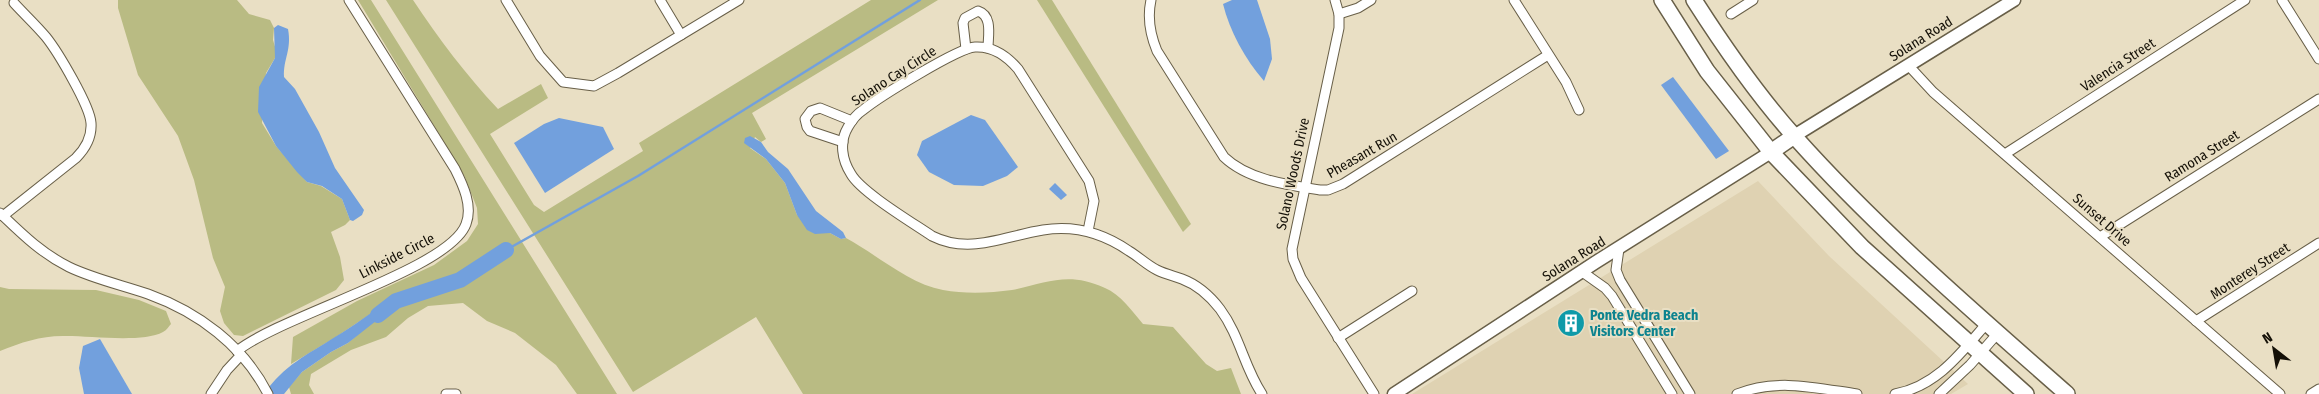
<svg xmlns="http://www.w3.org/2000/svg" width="2319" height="394" viewBox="0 0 2319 394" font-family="'Fira Sans Condensed',sans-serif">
<rect width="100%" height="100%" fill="#e9dfc4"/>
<path fill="#dfd2b2" d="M1758 181 1829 256 1968 384 1951 394H1412Z"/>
<g fill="#b9bb83">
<path d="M118 0H237L249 14 270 20 274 28 273 40 276 50 275 58 266 73 262 123 276 146 307 182 321 186 342 199 350 220 345 225 331 232 340 257 344 280 336 290 243 336 234 335 224 323 220 311 225 287 213 258 194 180 178 136 138 75 118 8Z"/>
<path d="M358 0H371L617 394H577L556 365 515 333 487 321 463 303 428 306 408 318 386 337 351 350 311 374 309 385 314 394H291L289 387 302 372 331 352 348 343 396 301H390L336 337 291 364 293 337 357 301 434 265 467 241 478 224 477 208 464 175Z"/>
<path d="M386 0H413C439 39 466 75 498 109L541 84 548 98 490 134 534 205 544 212 643 151 639 143 871 0H938L752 113 766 139 761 142 755 137 750 148 766 159 785 183 797 215 841 239 846 238C876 254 909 284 943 290 965 294 990 293 1012 290 1047 283 1068 271 1105 288 1120 294 1133 312 1143 324L1173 327 1206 364 1217 371 1231 368 1241 394H803L756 317 633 392Z"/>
<path d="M1037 0H1052L1191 224 1183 232Z"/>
<path d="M0 287 9 289 96 290 139 300 166 311 171 324C169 326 167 330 163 332 143 343 91 336 67 336 43 335 22 342 0 351Z"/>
</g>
<g fill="#72a0dd">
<path d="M1232 0H1257L1270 39 1272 59 1264 81C1245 59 1230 32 1223 4Z"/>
<path d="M278 25 288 29C292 50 283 59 284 77L295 89 319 132 335 168 364 210 362 215 353 221 350 220 342 199 322 186 307 182 297 172 276 146 258 112 259 87 275 58 274 28Z"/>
<path d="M1673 77 1729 151 1716 159 1661 85Z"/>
<path d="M971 115 985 120 1018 167 1007 176 983 186 954 185 929 172 917 155 922 141Z"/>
<path d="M559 118 603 127 614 149 545 193 514 143 544 124Z"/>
<path d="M750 136 761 142 768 152 788 169 816 211 843 232 846 238 841 239 830 233 815 234 807 230 797 215 785 183 766 159 744 143 745 138Z"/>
<path d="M1055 183 1067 195 1061 200 1049 189Z"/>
<path d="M390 301H396L395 306 348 343 331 352 302 372 284 394H264C284 365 307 355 335 337 354 326 371 312 390 301Z"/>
<path d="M100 339 132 394H84L79 368 83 346Z"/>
</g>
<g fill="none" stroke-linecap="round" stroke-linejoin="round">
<path stroke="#72a0dd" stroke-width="2.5" d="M506 250 638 176 920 0"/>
<path stroke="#72a0dd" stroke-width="16" d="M378 315 396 301 460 280 506 250"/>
<g stroke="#685f48" stroke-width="11">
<g id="street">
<path d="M506 0 540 56 563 82 594 86 618 73 739 0"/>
<path d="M660 0 681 35"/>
<path d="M1151 0C1147 18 1150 34 1157 51L1224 157C1248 180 1288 185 1320 190H1328L1343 184 1548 55"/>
<path d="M1335 0 1339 14V28L1292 249 1293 259 1301 278 1374 394"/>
<path d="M1514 0 1566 82 1579 110"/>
<path d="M2282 0 2319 59"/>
<path d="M1339 14 1358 8 1371 0"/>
<path d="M1731 14 1753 0"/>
<path d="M966 49 963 23 965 18 978 11C993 16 988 36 988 48"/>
<path d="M1908 65 1933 92 2280 394"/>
<path d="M843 142 810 131 807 127 805 119 811 111 820 108 852 121"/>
<path d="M2005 154 2245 0"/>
<path d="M0 213C22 234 41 253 69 267 94 279 122 285 148 294 198 312 243 345 268 394"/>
<path d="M3 216 76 158C86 148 92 137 91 123 90 106 58 52 46 37 36 25 24 14 14 3"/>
<path d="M1088 231 1094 201 1089 181 1018 69C1007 56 993 46 975 47 958 48 879 97 863 110 857 114 852 120 848 127 839 142 842 160 851 174 861 192 913 223 932 236 970 255 1004 236 1043 230 1074 225 1103 233 1129 251 1139 257 1147 265 1157 270 1165 274 1174 276 1182 279 1198 285 1210 296 1220 309 1240 336 1244 367 1262 394"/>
<path d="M2100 237 2319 99"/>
<path d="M1619 249 1616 270 1620 280 1690 394"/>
<path d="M1581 271 1605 288 1612 296 1672 394"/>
<path d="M2196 321 2319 243"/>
<path d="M1338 338 1412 291"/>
<path d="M237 351C282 315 450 269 466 224 473 206 463 185 455 169L349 0"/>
<path d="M211 394 227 370 241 355"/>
<path d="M446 394H456"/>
<path d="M1737 394C1777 378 1816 388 1857 394"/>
<path d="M1895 394C1937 386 1961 353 1987 323"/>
<path d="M1939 394 1970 365 1998 333"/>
<path d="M2311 394 2319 389"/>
</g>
</g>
<g stroke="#685f48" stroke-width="15">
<g id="secondary">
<path d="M1794 136 2014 0"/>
<path d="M1394 394 1596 262 1771 152"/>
</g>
</g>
<g stroke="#685f48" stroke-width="18">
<g id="primary">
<path d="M1662 0 1707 71 1771 152 1862 247 2026 394"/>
<path d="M1694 0C1724 47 1757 95 1795 137 1878 230 1974 312 2067 394"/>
<path d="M1771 152 1794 136"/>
</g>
</g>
<use href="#street" stroke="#fff" stroke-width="9"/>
<use href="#secondary" stroke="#fff" stroke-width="12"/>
<use href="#primary" stroke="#fff" stroke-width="15"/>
</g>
<defs>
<g id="building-disc" transform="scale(1.4375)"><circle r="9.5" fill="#0f9aa8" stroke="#e9dfc4"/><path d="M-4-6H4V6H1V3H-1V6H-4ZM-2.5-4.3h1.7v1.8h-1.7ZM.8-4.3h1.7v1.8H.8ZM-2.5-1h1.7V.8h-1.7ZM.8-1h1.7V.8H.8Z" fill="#fff"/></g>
</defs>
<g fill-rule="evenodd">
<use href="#building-disc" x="1571" y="323"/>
</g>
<g text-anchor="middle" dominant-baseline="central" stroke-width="4" stroke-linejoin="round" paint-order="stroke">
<g font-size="14" fill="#141007" stroke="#e9dfc4">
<text transform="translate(1921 39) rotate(-32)">Solana Road</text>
<text transform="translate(2118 65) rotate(-33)">Valencia Street</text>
<text transform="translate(894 76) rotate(-33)">Solano Cay Circle</text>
<text transform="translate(1362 155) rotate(-30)">Pheasant Run</text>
<text transform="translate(2202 156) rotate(-32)">Ramona Street</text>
<text transform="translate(1293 174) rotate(-78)">Solano Woods Drive</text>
<text transform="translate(2102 220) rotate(41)">Sunset Drive</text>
<text transform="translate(397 256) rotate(-27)">Linkside Circle</text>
<text transform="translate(1574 259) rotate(-32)">Solana Road</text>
<text transform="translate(2250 271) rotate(-33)">Monterey Street</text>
</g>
<g font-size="14" font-weight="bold" fill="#0d838f" stroke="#e9dfc4" text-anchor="start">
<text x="1590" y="315">Ponte Vedra Beach<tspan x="1590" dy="16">Visitors Center</tspan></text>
</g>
</g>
<g transform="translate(2274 349) rotate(329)" stroke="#e9dfc4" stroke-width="4" paint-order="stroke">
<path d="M0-4L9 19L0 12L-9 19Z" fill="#141007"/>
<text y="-8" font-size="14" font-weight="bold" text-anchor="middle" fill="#141007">N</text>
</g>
</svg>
